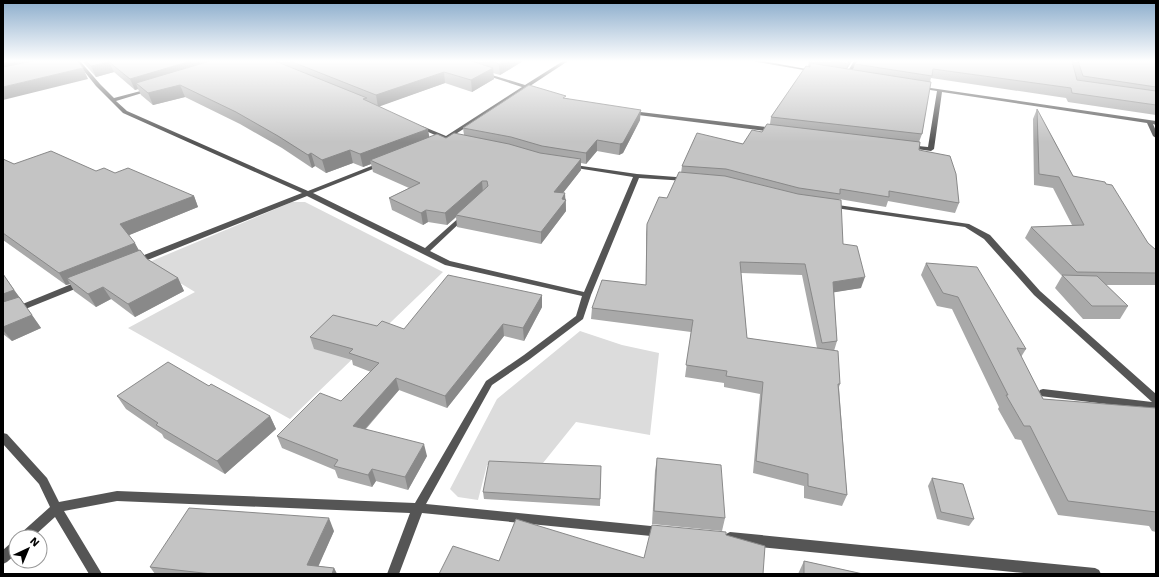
<svg xmlns="http://www.w3.org/2000/svg" width="1159" height="577" viewBox="0 0 1159 577" font-family="'Work Sans',sans-serif">
<rect width="100%" height="100%" fill="#fff"/>
<g fill="#dcdcdc">
<path d="M292 202H305L443 272 290 419 128 328 195 292 147 263Z"/>
<path d="M580 331 622 345 659 353 650 435 576 422 543 463 487 465 478 500 458 497 450 489 497 399Z"/>
</g>
<g fill="none" stroke-linecap="round" stroke-linejoin="round">
<g fill="#555" fill-rule="evenodd">
<path d="M76 61H80L100 84 114 98 152 88V90L116 101 127 111 308 191 379 163H383V165L313 193 425 248 462 215H466L467 216 466 217 430 251 450 261 584 292 633 177 570 167 567 165 568 164 637 174 689 178 690 179 687 181 639 178 591 295 583 319 530 359 492 385 426 504 661 527 665 528 667 532 665 536 661 537 422 513 399 574H387L410 513 117 501 64 511 102 574H89L55 517 33 537H19L21 533 50 507 39 484 3 444V433L7 434 47 478 59 502 117 491 415 503 486 381 524 355 576 316 582 296 445 265 307 196 140 263H134L133 261 134 259 302 193 123 113 96 86Z"/>
<path d="M563 61H568L530 86 532 87V89L527 88 451 137 458 139V141L444 139 417 127 422 126 446 136 522 87 482 74V72L525 85Z"/>
<path d="M752 61H763L817 71 815 72Z"/>
<path d="M854 61H858L849 77H845V76Z"/>
<path d="M917 86 1156 121V125L1153 124 1156 131V138L1153 136 1147 123 942 92 934 149 931 151 910 148 907 146 908 145 928 147 937 91 917 88Z"/>
<path d="M632 111 775 128 778 130 775 132 630 114 629 113Z"/>
<path d="M831 204 969 224 990 235 1040 291 1156 394V410L1040 396 1038 393 1040 390 1043 389 1152 402 1034 295 984 239 965 227 829 207 828 206Z"/>
<path d="M79 281H85L86 283 85 285 3 318V312Z"/>
<path d="M730 532 1095 568 1099 570 1101 574H1034L730 544 726 542 724 538 726 534Z"/>
<path d="M16 540V554L7 562 3 564V550L12 542Z"/>
</g>
</g>
<g fill="#a9a9a9" fill-rule="evenodd">
<path d="M82 61H523L500 75 493 73 494 79 472 92 445 83 379 106 429 137 446 138 464 135 463 128 566 98 640 120 623 153 619 155 597 151 586 164 581 163V170L563 193 566 200V211L541 244 457 227 456 217 447 225 428 222 423 225 392 210 389 198 409 188 373 172 371 164 363 167 353 163 326 173 315 166 312 168 282 148 240 124 185 97 153 105 141 95 138 89 135 90 114 72 96 77Z"/>
<path d="M809 61H852L847 69 853 70 855 64 1072 61H1156V115L1068 102 1066 98 931 78 930 82 922 134 919 142V150L959 203 955 213 888 201 886 207 839 199 843 244 861 288 834 292 837 341 834 351 840 384 839 387 847 495 842 506 804 498V486L753 473 760 394 724 387V383L685 377 691 332 591 319 592 308 646 285V234L647 224 667 198 681 173 682 166 743 144 762 132 770 124 771 117 808 66ZM741 273 802 275 817 348 747 338Z"/>
<path d="M1037 109 1073 176 1106 184 1148 243 1156 250V285H1106L1128 306 1120 319H1083L1055 288 1062 276 1025 238 1031 227 1072 225 1053 188 1034 185 1033 119Z"/>
<path d="M3 159 14 164 96 171 115 173 194 196 198 207 129 235 139 250 147 259 178 278 184 291 135 317 111 299 96 307 74 291 70 284 66 285 3 240Z"/>
<path d="M926 263 1026 349 1021 357 1043 399 1156 408V532L1152 531 1149 526 1058 515 1021 440 1015 439 998 409 999 407 952 309 937 306 921 275Z"/>
<path d="M3 274 41 328 12 341 3 334Z"/>
<path d="M542 295V307L524 341 504 336 447 408 399 390 366 429 427 456 408 490 376 481 372 487 338 478 335 470 282 448 277 436 341 401 371 372 353 365 352 360 314 349 310 337 377 326 404 329Z"/>
<path d="M209 386 270 416 276 429 225 474 164 438 162 434 126 409 117 396Z"/>
<path d="M657 458 725 518 722 531 652 524 655 471Z"/>
<path d="M601 466 600 506 484 499 483 492Z"/>
<path d="M932 478 974 519 969 526 937 519 928 486Z"/>
<path d="M334 531 318 566 334 568 337 574H155L150 567Z"/>
<path d="M804 561 863 574H798Z"/>
</g>
<g fill="#898989">
<path d="M9 61H62L3 74V62Z"/>
<path d="M191 61H230L136 83 138 89 135 90 130 79Z"/>
<path d="M505 61H523L500 75 499 64Z"/>
<path d="M849 61H852L845 72 848 64Z"/>
<path d="M109 62 114 72 96 77 91 66Z"/>
<path d="M83 68 88 79 3 100V87Z"/>
<path d="M493 68 494 79 472 92 471 80Z"/>
<path d="M444 72 445 83 378 107 376 95Z"/>
<path d="M180 85 185 97 153 105 148 93Z"/>
<path d="M641 110 640 120 623 153 619 155 620 144Z"/>
<path d="M428 129 430 141 370 160 371 164 363 167 360 154Z"/>
<path d="M597 140V151L586 164V153Z"/>
<path d="M350 150 353 163 326 173 322 160Z"/>
<path d="M311 153 315 166 312 168 308 155Z"/>
<path d="M581 159V170L555 203 554 192Z"/>
<path d="M482 181 483 193 456 215V217L447 225 445 213Z"/>
<path d="M565 193 566 211 541 244V232Z"/>
<path d="M194 196 198 207 127 236 120 224Z"/>
<path d="M426 210 428 222 423 225 421 213Z"/>
<path d="M135 243 141 255 67 278 70 284 66 285 59 273Z"/>
<path d="M865 277 861 288 830 293 833 282Z"/>
<path d="M178 278 184 291 135 317 128 304Z"/>
<path d="M103 287 111 299 96 307 88 294Z"/>
<path d="M14 290 23 302 3 311V294Z"/>
<path d="M542 295V307L524 341 523 328Z"/>
<path d="M32 315 41 328 12 341 3 330V327Z"/>
<path d="M503 324 504 336 447 408 445 396Z"/>
<path d="M396 378 399 390 357 438 353 426Z"/>
<path d="M270 416 276 429 225 474 217 461Z"/>
<path d="M424 444 427 456 408 490 405 477Z"/>
<path d="M372 469 376 481 372 487 368 475Z"/>
<path d="M329 518 334 531 315 574 307 565Z"/>
<path d="M334 568 337 574H332Z"/>
</g>
<g fill="#c4c4c4" stroke="#898989">
<path d="M33 61H78L83 68 3 87V67Z"/>
<path d="M86 61H191L130 79 109 62 91 66Z"/>
<path d="M210 61H275L367 98 363 99 428 129 360 154 350 150 322 160 311 153 308 155 278 136 236 112 180 85 148 93 136 83Z"/>
<path d="M290 61H472L493 68 471 80 444 72 376 95Z"/>
<path d="M489 61H505L499 64Z"/>
<path d="M832 61H849L848 64Z"/>
<path d="M857 61H1072L1077 80 1156 91V105L1072 93 1071 88 933 69 932 76 855 64Z"/>
<path d="M1078 61H1156V87L1083 76Z"/>
<path d="M810 63 931 82 922 134 771 117 806 66 810 67Z"/>
<path d="M529 85 566 96 563 98 641 110 623 143 620 144 597 140 586 153 542 146 511 137 463 128Z"/>
<path d="M1037 109 1073 176 1105 182 1106 184 1112 185 1148 243 1156 250V273L1077 272 1031 227 1084 225 1059 177 1039 174Z"/>
<path d="M767 124 920 142 919 150 950 156 956 174 959 203 889 191V197L840 189V194L799 188 726 169 682 166 697 133 743 144 752 130 762 132Z"/>
<path d="M454 133 509 144 540 153 581 159 554 192 565 193 562 199 566 200 541 232 456 215 488 186 487 181H482L445 213 426 210 421 213 389 198 420 183 370 160 437 134 446 138Z"/>
<path d="M51 151 96 171 104 168 115 173 128 168 194 196 120 224 135 243 59 273 3 233V159L14 164Z"/>
<path d="M679 172 725 176 798 194 841 200 843 244 857 246 865 277 833 282 837 341 822 343 805 264 740 262 747 338 838 351 840 384H838L847 495 808 486V474L756 461 763 382 726 376 727 371 686 365 693 320 592 308 602 280 646 285 647 224 659 197 667 198Z"/>
<path d="M140 250 147 259 178 278 128 304 103 287 88 294 67 278Z"/>
<path d="M926 263 977 267 1026 349 1017 348 1043 399 1156 408V512L1068 501 1030 426H1024L1006 395H1008L958 297 943 293Z"/>
<path d="M3 274 14 290 3 294Z"/>
<path d="M448 275 542 295 523 328 503 324 445 396 396 378 353 426 424 444 405 477 372 469 368 475 334 466 338 460 277 436 320 393 341 401 379 363 349 353 353 349 310 337 333 315 377 326 382 321 404 329Z"/>
<path d="M1062 275 1097 276 1128 306H1092Z"/>
<path d="M19 297 32 315 3 327V302Z"/>
<path d="M168 362 209 386 211 384 270 416 217 461 156 425 158 423 117 396Z"/>
<path d="M657 458 721 465 725 518 654 511Z"/>
<path d="M489 461 601 466 600 499 483 492Z"/>
<path d="M932 478 963 484 974 519 941 512Z"/>
<path d="M189 508 329 518 307 565 334 568 332 574H212L150 567Z"/>
<path d="M516 519 644 558 652 525 726 532V535L765 546 763 574H439L453 546 499 561Z"/>
<path d="M804 561 863 574H804Z"/>
</g>
<linearGradient id="sky" x2="0" y2="1"><stop stop-color="#8cadcc"/><stop offset="0.43" stop-color="#fff"/><stop offset="1" stop-color="#fff" stop-opacity="0"/></linearGradient>
<rect width="1159" height="142" fill="url(#sky)"/>
<rect width="1159" height="577" fill="none" stroke="#000000" stroke-width="8"/>
<g transform="translate(28 549) rotate(44)"><circle r="19" fill="#ffffff" stroke="#999999"/>
<path d="M0-3L7 15L0 10L-7 15Z" fill="#000000"/>
<text y="-6" font-size="11" font-weight="bold" text-anchor="middle" fill="#000000">N</text>
</g>
</svg>
